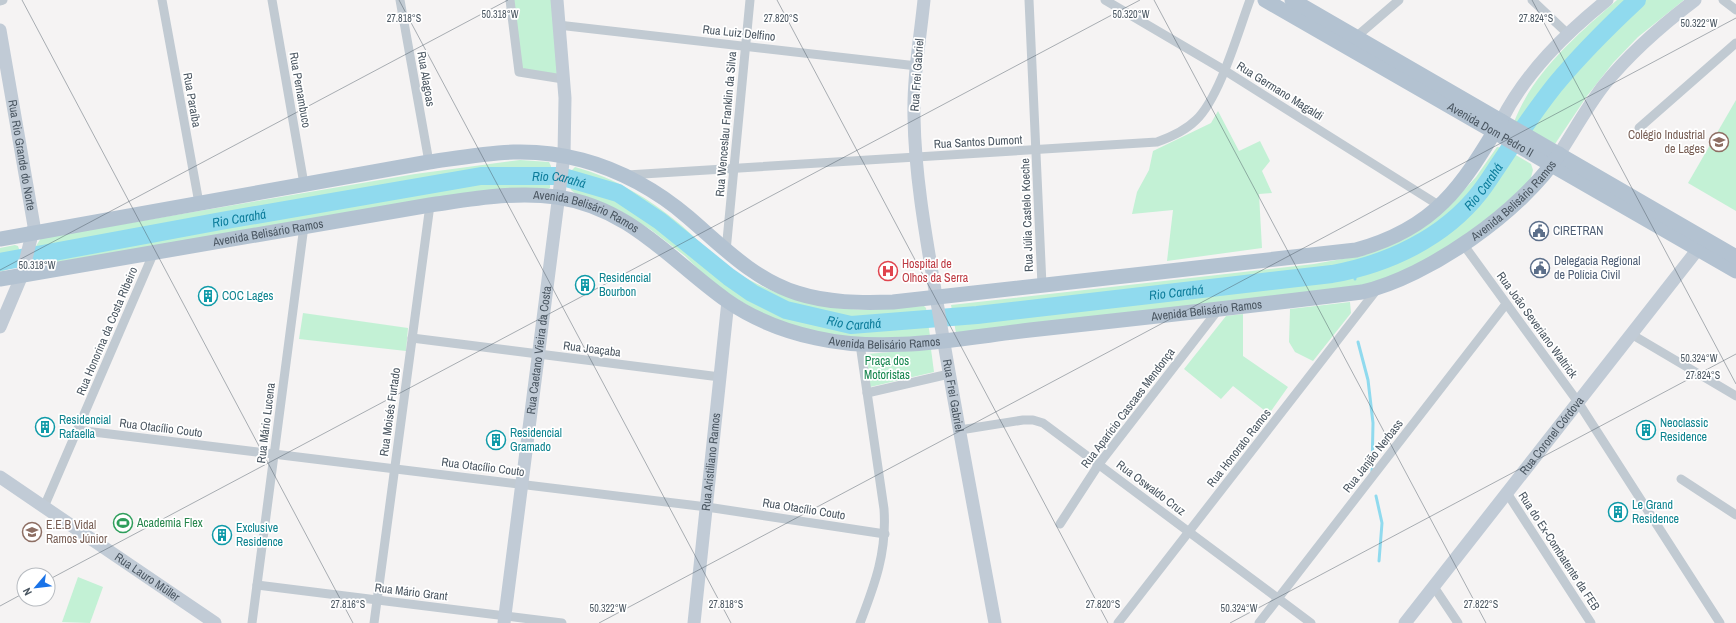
<svg xmlns="http://www.w3.org/2000/svg" width="1736" height="623" viewBox="0 0 1736 623" font-family="'Archivo Narrow',sans-serif">
<rect width="100%" height="100%" fill="#f5f3f3"/>
<g fill="#c3f1d5">
<path d="M512 0H555L561 75 522 69Z"/>
<path d="M1617 0H1684L1638 37 1613 63 1587 96 1555 144 1514 122C1533 72 1578 34 1617 0Z"/>
<path d="M1736 100V211L1688 183Z"/>
<path d="M1218 111 1239 151 1260 141 1270 161 1262 171 1272 193 1259 194 1262 248 1167 261 1173 210 1132 214 1137 192 1149 170 1153 151 1211 123Z"/>
<path d="M1497 147 1504 148 1531 164 1533 170 1530 181 1486 220 1422 265 1368 286 956 333 951 305 1314 264 1364 255 1452 203 1476 177Z"/>
<path d="M520 160 549 162 551 166 550 188 546 190 36 266 33 261 36 246 41 238 415 174Z"/>
<path d="M575 167C615 178 650 199 681 225 698 240 714 258 734 271 769 293 809 307 851 309 875 311 900 307 924 306L926 308 930 336 869 341 798 328 764 315 722 290 705 276 685 256 651 230 619 210 576 194 571 190 572 170Z"/>
<path d="M15 245 18 246 20 252 15 267 0 272V248Z"/>
<path d="M1350 302 1351 313 1313 361 1295 352 1289 342 1290 309Z"/>
<path d="M303 313 408 328 406 351 299 339Z"/>
<path d="M1243 314V356L1288 387 1269 414 1233 386 1221 399 1184 369 1226 316Z"/>
<path d="M931 349 934 372 870 387 866 354Z"/>
<path d="M78 577 103 587 90 623 62 622Z"/>
</g>
<g fill="none" stroke-linecap="round" stroke-linejoin="round">
<g stroke="#90daee" stroke-width="3">
<path d="M1355 270V279"/>
<path d="M1358 342 1368 380 1373 423 1372 472"/>
<path d="M1376 496 1382 523 1379 561"/>
</g>
<path stroke="#90daee" stroke-width="18" id="s1" d="M0 262 221 221 481 176H560L618 193 660 221 729 277 752 293 786 310 851 325 977 315 1332 274C1388 264 1444 238 1480 192 1488 182 1495 170 1502 160 1519 134 1536 109 1555 85 1580 55 1608 27 1637 0"/>
<g stroke="#c1cad2" stroke-width="9">
<path d="M162 0 199 203"/>
<path d="M272 0 304 184"/>
<path d="M400 0 429 162"/>
<path d="M510 0 519 72 563 79"/>
<path d="M1029 0 1042 285"/>
<path d="M1105 0 1224 70 1440 206"/>
<path d="M1532 0 1568 34"/>
<path d="M1723 0 1736 10"/>
<path d="M0 1 3 0"/>
<path d="M558 25 917 66"/>
<path d="M1356 37 1399 0"/>
<path d="M1639 128 1736 43"/>
<path d="M627 175 1157 142C1171 137 1185 131 1196 120 1220 97 1238 32 1250 0"/>
<path d="M1463 244 1578 402 1720 623"/>
<path d="M726 251 750 0"/>
<path d="M1631 334 1736 396"/>
<path d="M412 338 720 377"/>
<path d="M867 393 949 374"/>
<path d="M77 430 707 507 885 534"/>
<path d="M960 430 1023 420H1033L1043 423 1311 623"/>
<path d="M1681 479 1736 515"/>
<path d="M1507 493 1591 623"/>
<path d="M44 507 154 252"/>
<path d="M1060 524 1099 464 1218 310"/>
<path d="M257 585 562 623"/>
<path d="M1434 587 1458 623"/>
<path d="M252 623 304 226"/>
<path d="M374 623 430 205"/>
<path d="M860 623C875 584 887 552 884 509L860 344"/>
<path d="M1118 623 1378 288"/>
<path d="M1259 623 1506 304"/>
</g>
<g stroke="#c1cbd6" stroke-width="13">
<path id="s2" d="M924 0C920 39 913 78 914 117 915 177 926 237 936 296 954 405 975 514 995 623"/>
<path id="s3" d="M0 30 34 226 22 275 0 327"/>
<path d="M1501 121C1526 72 1565 34 1607 0"/>
<path d="M1559 154C1574 131 1587 107 1604 85 1630 53 1662 25 1695 0"/>
<path id="s4" d="M0 477 215 623"/>
<path id="s5" d="M504 623 564 155 565 98 557 0"/>
<path id="s6" d="M694 623 728 301"/>
<path id="s7" d="M1405 623 1698 249"/>
</g>
<g stroke="#b3c2d1" stroke-width="15">
<path id="s8" d="M1265 0 1736 271"/>
<path d="M1292 0 1736 257"/>
<path d="M0 239 429 162C485 154 526 145 582 160 620 170 658 191 688 217 722 246 753 279 797 293 828 303 860 303 893 302L1356 250C1436 228 1461 187 1501 121"/>
<path id="s9" d="M0 279 430 205C472 199 514 191 557 197 631 208 670 260 726 300 753 319 784 331 816 338 886 354 960 338 1030 330 1141 318 1251 306 1362 292 1428 277 1522 211 1559 154"/>
</g>
</g>
<path fill="none" stroke="#4a5661" stroke-width="1" stroke-opacity="0.45" d="M22 0 353 623M399 0 731 623M777 0 1108 623M1154 0 1486 623M1532 0 1736 384M0 270 508 0M48 580 1140 0M0 606 24 593M599 623 1736 18M1230 623 1736 354"/>
<defs>
<g id="school-ring" transform="scale(1)"><circle r="9.5" fill="#fff" stroke="#8d6e63" stroke-width="1.5"/><path d="M0-5L7-2L0 1L-7-2ZM-4 1L0 2.5L4 1V4Q0 6-4 4Z" fill="#8d6e63"/></g>
<g id="civic-ring" transform="scale(1)"><circle r="9.5" fill="#fff" stroke="#5c6f8a" stroke-width="1.5"/><path d="M-.6-6.5H3V-4.5H.6V-3L4-1V1h2V6H-6V1h2V-1L-.6-3ZM-1.2 2.5V6h2.4V2.5Z" fill="#5c6f8a"/></g>
<g id="hospital-ring" transform="scale(1)"><circle r="9.5" fill="#fff" stroke="#e0444e" stroke-width="1.5"/><path d="M-5-5h3v3.5h4V-5h3V5h-3V1.5h-4V5h-3Z" fill="#e0444e"/></g>
<g id="building-ring" transform="scale(1)"><circle r="9.5" fill="#fff" stroke="#0f9aa8" stroke-width="1.5"/><path d="M-4-6H4V6H1V3H-1V6H-4ZM-2.5-4.3h1.7v1.8h-1.7ZM.8-4.3h1.7v1.8H.8ZM-2.5-1h1.7V.8h-1.7ZM.8-1h1.7V.8H.8Z" fill="#0f9aa8"/></g>
<g id="stadium-ring" transform="scale(1)"><circle r="9.5" fill="#fff" stroke="#2e9e5b" stroke-width="1.5"/><path d="M0-5a6.5 5 0 1 0 0 10a6.5 5 0 1 0 0-10ZM-3.5-1.8h7v3.6h-7Z" fill="#2e9e5b"/></g>
</defs>
<g fill-rule="evenodd">
<use href="#school-ring" x="1719" y="142"/>
<use href="#civic-ring" x="1539" y="231"/>
<use href="#civic-ring" x="1540" y="268"/>
<use href="#hospital-ring" x="888" y="271"/>
<use href="#building-ring" x="585" y="285"/>
<use href="#building-ring" x="208" y="296"/>
<use href="#building-ring" x="45" y="427"/>
<use href="#building-ring" x="1646" y="430"/>
<use href="#building-ring" x="496" y="440"/>
<use href="#building-ring" x="1618" y="512"/>
<use href="#stadium-ring" x="123" y="523"/>
<use href="#school-ring" x="32" y="532"/>
<use href="#building-ring" x="222" y="535"/>
</g>
<g text-anchor="middle" dominant-baseline="central" stroke-width="3.5" stroke-linejoin="round" paint-order="stroke">
<g font-size="12" fill="#4a5661" stroke="#fff">
<text transform="translate(739 33) rotate(6)">Rua Luiz Delfino</text>
<text transform="translate(917 75) rotate(-86)">Rua Frei Gabriel</text>
<text transform="translate(426 79) rotate(80)">Rua Alagoas</text>
<text transform="translate(300 90) rotate(80)">Rua Pernambuco</text>
<text transform="translate(1280 91) rotate(32)">Rua Germano Magaldi</text>
<text transform="translate(192 100) rotate(80)">Rua Paraíba</text>
<text transform="translate(726 124) rotate(-85)">Rua Wenceslau Franklin da Silva</text>
<text stroke="none"><textPath href="#s8" startOffset="260">Avenida Dom Pedro II</textPath></text>
<text transform="translate(978 142) rotate(-3)">Rua Santos Dumont</text>
<text stroke="none"><textPath href="#s3" startOffset="127">Rua Rio Grande do Norte</textPath></text>
<text stroke="none"><textPath href="#s9" startOffset="1592">Avenida Belisário Ramos</textPath></text>
<text stroke="none"><textPath href="#s9" startOffset="596">Avenida Belisário Ramos</textPath></text>
<text transform="translate(1027 215) rotate(-92)">Rua Júlia Castelo Koeche</text>
<text stroke="none"><textPath href="#s9" startOffset="272">Avenida Belisário Ramos</textPath></text>
<text stroke="none"><textPath href="#s9" startOffset="1256">Avenida Belisário Ramos</textPath></text>
<text transform="translate(1537 325) rotate(54)">Rua João Severiano Waltrick</text>
<text transform="translate(107 331) rotate(-67)">Rua Honorina da Costa Ribeiro</text>
<text stroke="none"><textPath href="#s9" startOffset="932">Avenida Belisário Ramos</textPath></text>
<text transform="translate(592 349) rotate(7)">Rua Joaçaba</text>
<text stroke="none"><textPath href="#s5" startOffset="275">Rua Caetano Vieira da Costa</textPath></text>
<text stroke="none"><textPath href="#s2" startOffset="399">Rua Frei Gabriel</textPath></text>
<text transform="translate(1128 408) rotate(-53)">Rua Aparício Cascaes Mendonça</text>
<text transform="translate(390 412) rotate(-82)">Rua Moisés Furtado</text>
<text transform="translate(266 423) rotate(-83)">Rua Mário Lucena</text>
<text transform="translate(161 428) rotate(7)">Rua Otacílio Couto</text>
<text stroke="none"><textPath href="#s7" startOffset="238">Rua Coronel Córdova</textPath></text>
<text transform="translate(1239 448) rotate(-52)">Rua Honorato Ramos</text>
<text transform="translate(1373 456) rotate(-52)">Rua Janjão Nerbass</text>
<text stroke="none"><textPath href="#s6" startOffset="162">Rua Aristiliano Ramos</textPath></text>
<text transform="translate(483 467) rotate(7)">Rua Otacílio Couto</text>
<text transform="translate(1151 488) rotate(37)">Rua Oswaldo Cruz</text>
<text transform="translate(804 509) rotate(9)">Rua Otacílio Couto</text>
<text transform="translate(1559 551) rotate(57)">Rua do Ex-Combatente da FEB</text>
<text stroke="none"><textPath href="#s4" startOffset="178">Rua Lauro Müller</textPath></text>
<text transform="translate(411 592) rotate(7)">Rua Mário Grant</text>
</g>
<g font-size="12" fill="#785e54" stroke="#fff" text-anchor="end">
<text x="1705" y="135">Colégio Industrial<tspan x="1705" dy="14">de Lages</tspan></text>
<text x="46" y="525" text-anchor="start">E.E.B Vidal<tspan x="46" dy="14">Ramos Júnior</tspan></text>
</g>
<g font-size="12" fill="#4e5e75" stroke="#fff" text-anchor="start">
<text x="1553" y="231">CIRETRAN</text>
<text x="1554" y="261">Delegacia Regional<tspan x="1554" dy="14">de Polícia Civil</tspan></text>
</g>
<g font-size="12" fill="#be3a42" stroke="#fff" text-anchor="start">
<text x="902" y="264">Hospital de<tspan x="902" dy="14">Olhos da Serra</tspan></text>
</g>
<g font-size="12" fill="#0d838f" stroke="#fff" text-anchor="start">
<text x="599" y="278">Residencial<tspan x="599" dy="14">Bourbon</tspan></text>
<text x="222" y="296">COC Lages</text>
<text x="59" y="420">Residencial<tspan x="59" dy="14">Rafaella</tspan></text>
<text x="1660" y="423">Neoclassic<tspan x="1660" dy="14">Residence</tspan></text>
<text x="510" y="433">Residencial<tspan x="510" dy="14">Gramado</tspan></text>
<text x="1632" y="505">Le Grand<tspan x="1632" dy="14">Residence</tspan></text>
<text x="236" y="528">Exclusive<tspan x="236" dy="14">Residence</tspan></text>
</g>
<g font-size="12" fill="#17864f" stroke="#fff">
<text x="887" y="361">Praça dos<tspan x="887" dy="14">Motoristas</tspan></text>
</g>
<g font-size="12" fill="#27864d" stroke="#fff" text-anchor="start">
<text x="137" y="523">Academia Flex</text>
</g>
<g font-size="13" font-style="italic" fill="#0c7c9b" stroke="#fff">
<text stroke="none"><textPath href="#s1" startOffset="567">Rio Carahá</textPath></text>
<text stroke="none"><textPath href="#s1" startOffset="1563">Rio Carahá</textPath></text>
<text stroke="none"><textPath href="#s1" startOffset="243">Rio Carahá</textPath></text>
<text stroke="none"><textPath href="#s1" startOffset="1227">Rio Carahá</textPath></text>
<text stroke="none"><textPath href="#s1" startOffset="903">Rio Carahá</textPath></text>
</g>
</g>
<g font-size="10" text-anchor="middle" fill="#4a5661" stroke="#fff" stroke-width="3.5" stroke-linejoin="round" paint-order="stroke">
<text x="1131" y="18">50.320°W</text>
<text x="500" y="18">50.318°W</text>
<text x="404" y="22">27.818°S</text>
<text x="781" y="22">27.820°S</text>
<text x="1536" y="22">27.824°S</text>
<text x="1699" y="27">50.322°W</text>
<text x="37" y="269">50.318°W</text>
<text x="1699" y="362">50.324°W</text>
<text x="1703" y="379">27.824°S</text>
<text x="348" y="608">27.816°S</text>
<text x="726" y="608">27.818°S</text>
<text x="1103" y="608">27.820°S</text>
<text x="1481" y="608">27.822°S</text>
<text x="608" y="612">50.322°W</text>
<text x="1239" y="612">50.324°W</text>
</g>
<g transform="translate(36 587) rotate(242)"><circle r="19" fill="#ffffff" stroke="#b7bbc0"/>
<path d="M0-3L7 15L0 10L-7 15Z" fill="#1a73e8"/>
<text y="-6" font-size="11" font-weight="bold" text-anchor="middle" fill="#4a5661">N</text>
</g>
</svg>
